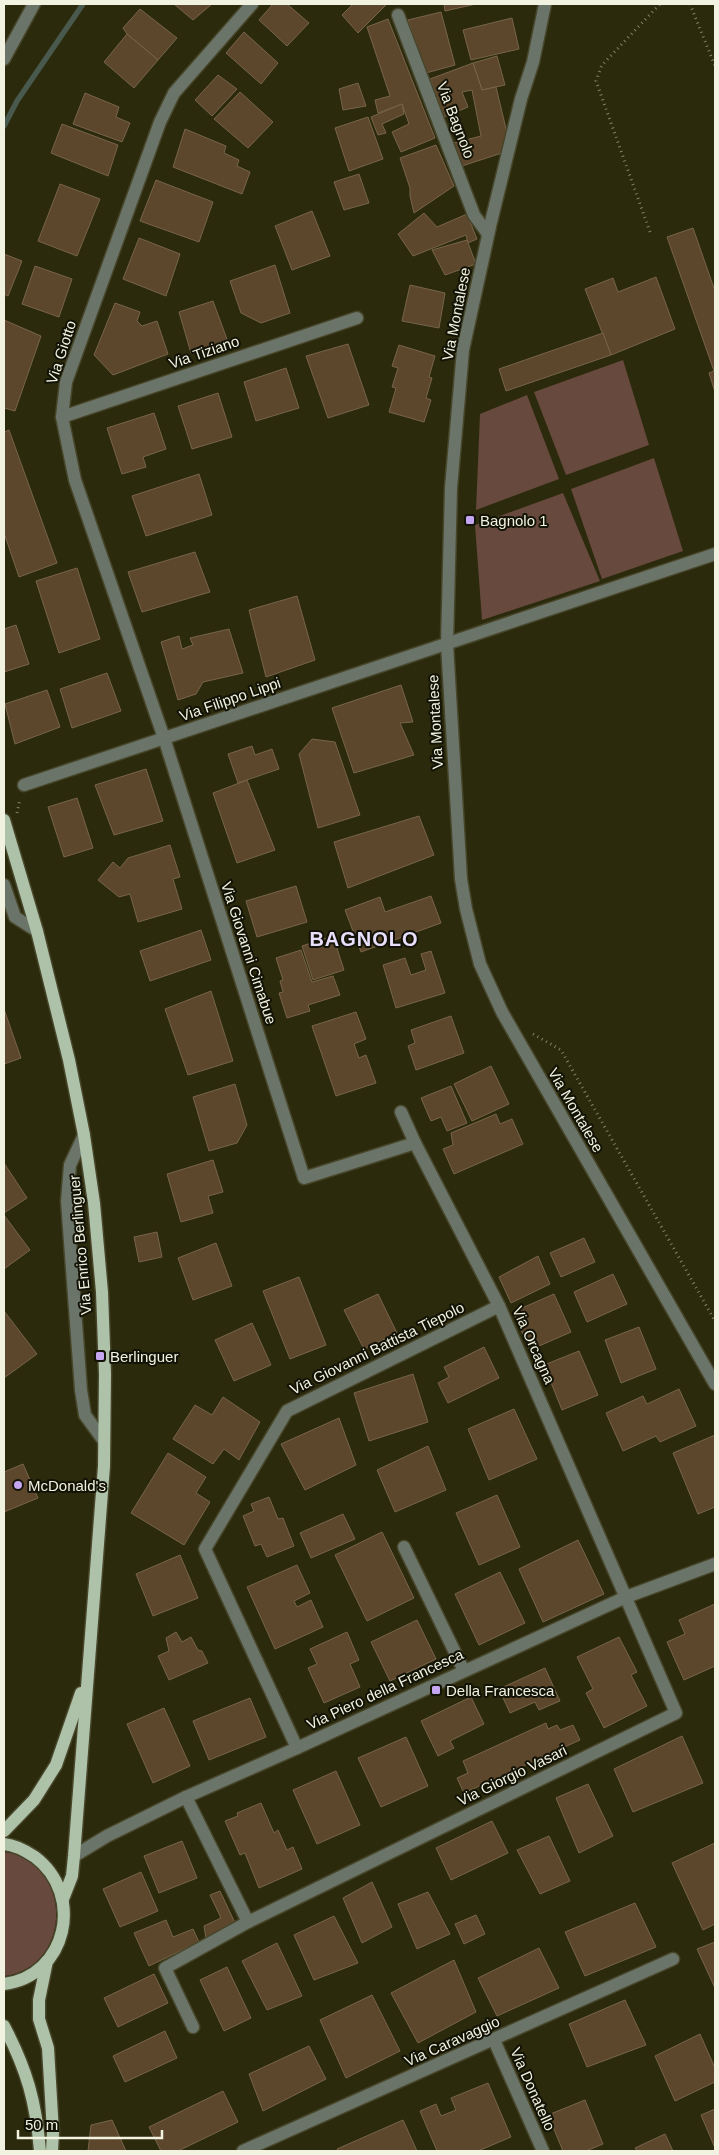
<svg xmlns="http://www.w3.org/2000/svg" width="719" height="2155" viewBox="0 0 719 2155" font-family="Arial,sans-serif">
<rect width="100%" height="100%" fill="#2b2a0c"/>
<g fill="#68493d">
<path d="M623 360 649 445 566 475 534 392Z"/>
<path d="M527 395 559 479 476 510 480 414Z"/>
<path d="M654 458 683 551 602 579 571 489Z"/>
<path d="M563 493 600 581 482 620 475 525Z"/>
<path d="M4 1852C73 1861 74 1967 4 1976Z"/>
</g>
<g fill="none" stroke-linecap="round" stroke-linejoin="round">
<path stroke="#49594e" stroke-width="5.5" d="M4 126 17 101 83 4"/>
</g>
<g fill="#5c472c" stroke="#78644a">
<path d="M174 4H212L193 20Z"/>
<path d="M273 4H287L309 23 287 46 259 20Z"/>
<path d="M353 4H387L358 33 342 15Z"/>
<path d="M444 4H476L445 11Z"/>
<path d="M140 9 177 38 158 60 127 34 123 28Z"/>
<path d="M441 12 455 65 426 73 408 20Z"/>
<path d="M512 18 519 49 471 60 463 30Z"/>
<path d="M388 19 435 138 401 152 392 132 409 124 402 104 378 113 375 100 390 96 367 27Z"/>
<path d="M244 32 278 63 261 84 226 53Z"/>
<path d="M127 34 158 60 134 88 104 62Z"/>
<path d="M497 56 505 85 482 90 473 63Z"/>
<path d="M473 63 482 90 496 87 508 137 502 153 462 166 454 143 481 136 472 90 462 92 468 107 444 117 430 79Z"/>
<path d="M218 75 237 89 212 116 195 100Z"/>
<path d="M358 83 366 106 343 110 339 89Z"/>
<path d="M240 92 273 122 248 148 214 119Z"/>
<path d="M85 93 119 107 116 117 130 123 122 142 73 124Z"/>
<path d="M402 104 404 114 382 124 386 133 378 135 371 117Z"/>
<path d="M368 117 383 159 349 171 335 128Z"/>
<path d="M62 124 118 145 108 176 51 153Z"/>
<path d="M185 129 226 146 224 153 239 160 237 166 250 172 242 194 173 167Z"/>
<path d="M436 145 454 186 414 213 410 196V188L400 158Z"/>
<path d="M359 174 369 203 344 210 334 182Z"/>
<path d="M156 180 213 202 199 242 140 221Z"/>
<path d="M60 184 100 199 77 256 38 241Z"/>
<path d="M312 211 330 256 292 270 275 226Z"/>
<path d="M424 213 437 227 467 214 477 239 468 243 466 235 413 256 398 234Z"/>
<path d="M693 228 715 291V392L709 373 714 371 667 237Z"/>
<path d="M139 238 180 254 166 296 123 279Z"/>
<path d="M467 240 476 264 445 275 432 250Z"/>
<path d="M4 254 22 261 8 296 4 294Z"/>
<path d="M275 265 290 313 261 323 241 313 230 281Z"/>
<path d="M35 266 72 279 59 317 22 304Z"/>
<path d="M656 277 675 329 611 355 585 289 613 278 618 292Z"/>
<path d="M410 285 445 293 439 328 402 321Z"/>
<path d="M213 301 228 342 191 353 179 312Z"/>
<path d="M115 303 140 312 137 321 142 326 157 321 168 354 113 375 94 355Z"/>
<path d="M4 320 41 336 15 411 4 408Z"/>
<path d="M603 333 611 355 506 391 499 369Z"/>
<path d="M348 344 369 405 328 418 306 356Z"/>
<path d="M399 345 435 356 429 377 432 378 426 398 431 400 424 422 389 412 396 388 392 387 398 368 392 366Z"/>
<path d="M286 368 299 408 256 421 244 382Z"/>
<path d="M218 393 232 437 192 449 178 406Z"/>
<path d="M154 413 166 449 143 457 146 467 122 474 107 428Z"/>
<path d="M9 430 57 563 19 577 4 533V432Z"/>
<path d="M199 474 212 515 146 536 132 496Z"/>
<path d="M195 552 210 592 142 612 128 572Z"/>
<path d="M77 568 100 639 59 653 36 581Z"/>
<path d="M297 596 315 660 266 677 249 610Z"/>
<path d="M16 625 29 664 4 672V629Z"/>
<path d="M229 629 243 673 203 682 196 694 178 700 161 642 179 636 182 649 193 645 190 638Z"/>
<path d="M107 673 121 711 72 728 60 689Z"/>
<path d="M401 685 413 722 400 723 414 755 354 773 332 708Z"/>
<path d="M47 690 60 727 15 744 5 704Z"/>
<path d="M312 739 335 742 360 815 318 828 299 754Z"/>
<path d="M252 746 255 755 272 749 279 769 238 783 228 754Z"/>
<path d="M146 769 163 821 114 835 95 785Z"/>
<path d="M247 780 275 850 237 863 213 793Z"/>
<path d="M77 798 93 848 64 857 48 807Z"/>
<path d="M419 816 434 855 348 888 334 842Z"/>
<path d="M170 845 180 877 173 879 182 909 138 922 130 894 119 897 98 880 113 862 120 868 128 858Z"/>
<path d="M296 886 307 922 257 937 246 901Z"/>
<path d="M431 896 441 923 361 952 345 910 380 897 385 912Z"/>
<path d="M201 930 211 960 150 981 140 951Z"/>
<path d="M333 936 344 970 313 980 302 946Z"/>
<path d="M301 950 312 982 333 976 340 995 308 1005 310 1011 287 1018 279 993 283 992 280 981 283 980 276 958Z"/>
<path d="M431 951 445 993 396 1008 383 965 405 958 411 975 426 970 421 954Z"/>
<path d="M211 991 233 1061 188 1075 165 1009Z"/>
<path d="M4 1009 21 1058 4 1064Z"/>
<path d="M356 1012 366 1039 354 1044 359 1058 366 1055 376 1083 336 1096 312 1026Z"/>
<path d="M451 1016 464 1053 416 1070 408 1046 415 1043 411 1030Z"/>
<path d="M491 1066 509 1104 472 1121 454 1084Z"/>
<path d="M235 1084 247 1125 237 1143 209 1151 193 1097Z"/>
<path d="M451 1086 467 1123 447 1131 441 1117 431 1121 421 1098Z"/>
<path d="M496 1114 500 1124 512 1119 523 1144 454 1174 443 1149 453 1145 451 1133Z"/>
<path d="M213 1160 223 1192 208 1196 213 1213 181 1222 167 1174Z"/>
<path d="M4 1163 27 1198 4 1213Z"/>
<path d="M4 1215 30 1250 4 1269Z"/>
<path d="M157 1232 162 1257 139 1262 134 1237Z"/>
<path d="M584 1238 595 1262 561 1277 550 1253Z"/>
<path d="M216 1243 232 1286 193 1300 178 1258Z"/>
<path d="M538 1256 550 1284 511 1303 499 1277Z"/>
<path d="M613 1274 627 1304 587 1322 574 1292Z"/>
<path d="M299 1277 326 1345 290 1359 263 1291Z"/>
<path d="M378 1294 397 1333 364 1349 344 1310Z"/>
<path d="M554 1294 571 1332 530 1350 513 1312Z"/>
<path d="M4 1311 37 1354 4 1378Z"/>
<path d="M252 1323 271 1365 234 1381 215 1340Z"/>
<path d="M639 1327 656 1369 621 1383 605 1340Z"/>
<path d="M484 1347 499 1378 448 1403 438 1383 449 1377 444 1367Z"/>
<path d="M579 1351 598 1395 562 1410 544 1365Z"/>
<path d="M413 1374 428 1422 369 1441 354 1393Z"/>
<path d="M679 1389 696 1426 660 1442 656 1436 623 1451 606 1413 643 1396 647 1404Z"/>
<path d="M223 1397 260 1422 239 1460 224 1449 213 1464 173 1439 195 1405 212 1415Z"/>
<path d="M514 1409 537 1459 489 1480 468 1429Z"/>
<path d="M339 1418 356 1465 305 1490 281 1444Z"/>
<path d="M715 1435V1507L698 1514 673 1453Z"/>
<path d="M428 1446 446 1490 395 1512 377 1470Z"/>
<path d="M168 1453 206 1477 196 1493 210 1502 184 1545 131 1513Z"/>
<path d="M23 1464 38 1498 4 1512V1472Z"/>
<path d="M497 1495 520 1547 479 1565 456 1513Z"/>
<path d="M269 1497 278 1519 283 1518 294 1546 267 1557 261 1544 255 1546 243 1516 254 1511 251 1504Z"/>
<path d="M343 1514 355 1539 311 1558 300 1533Z"/>
<path d="M382 1532 414 1598 367 1621 335 1555Z"/>
<path d="M578 1540 604 1594 543 1622 519 1569Z"/>
<path d="M180 1555 198 1598 153 1616 136 1574Z"/>
<path d="M297 1565 310 1593 294 1601 297 1607 311 1600 323 1627 275 1649 247 1587Z"/>
<path d="M500 1572 525 1623 479 1645 455 1594Z"/>
<path d="M715 1604V1666L684 1680 667 1642 685 1634 679 1620Z"/>
<path d="M417 1620 436 1659 390 1681 371 1642Z"/>
<path d="M176 1632 182 1642 191 1637 198 1650 202 1651 208 1663 169 1680 158 1656 169 1651 166 1638Z"/>
<path d="M347 1632 359 1660 350 1664 360 1687 324 1703 308 1668 317 1664 310 1649Z"/>
<path d="M619 1637 637 1672 631 1675 647 1706 604 1728 586 1693 593 1689 577 1657Z"/>
<path d="M545 1668 560 1701 539 1710 535 1702 510 1713 499 1689Z"/>
<path d="M471 1697 484 1724 450 1741 454 1748 438 1756 421 1721Z"/>
<path d="M250 1698 266 1737 209 1760 193 1721Z"/>
<path d="M164 1708 190 1766 153 1783 127 1724Z"/>
<path d="M546 1723 548 1729 557 1725 560 1730 573 1725 580 1740 464 1793 457 1778 468 1773 463 1761Z"/>
<path d="M682 1736 703 1783 633 1812 614 1769Z"/>
<path d="M406 1737 428 1786 381 1807 358 1758Z"/>
<path d="M336 1771 360 1825 317 1844 293 1790Z"/>
<path d="M588 1784 613 1836 579 1853 556 1798Z"/>
<path d="M261 1803 274 1833 278 1830 287 1850 293 1847 302 1869 259 1888 245 1853 240 1855 225 1821 238 1816 237 1813Z"/>
<path d="M492 1821 508 1853 451 1880 436 1848Z"/>
<path d="M549 1836 570 1881 540 1894 517 1850Z"/>
<path d="M182 1841 197 1878 159 1893 144 1856Z"/>
<path d="M715 1843V1924L703 1930 672 1863Z"/>
<path d="M141 1872 158 1911 120 1927 103 1889Z"/>
<path d="M372 1882 392 1927 362 1943 343 1898Z"/>
<path d="M220 1891 236 1925 206 1939 204 1926 221 1918 210 1895Z"/>
<path d="M428 1892 450 1934 417 1949 398 1904Z"/>
<path d="M635 1903 656 1947 585 1976 565 1932Z"/>
<path d="M476 1915 485 1934 464 1944 455 1924Z"/>
<path d="M334 1916 358 1963 314 1980 294 1935Z"/>
<path d="M166 1920 173 1937 193 1929 199 1942 149 1966 134 1933Z"/>
<path d="M715 1942V1988L697 1949Z"/>
<path d="M277 1943 302 1996 267 2010 242 1961Z"/>
<path d="M539 1948 559 1988 497 2016 478 1978Z"/>
<path d="M454 1960 476 2012 418 2043 391 1993Z"/>
<path d="M227 1967 251 2018 224 2031 200 1980Z"/>
<path d="M154 1974 168 2003 118 2027 104 1998Z"/>
<path d="M372 1995 400 2051 346 2078 320 2020Z"/>
<path d="M625 2000 646 2045 587 2067 569 2024Z"/>
<path d="M165 2031 177 2058 125 2082 113 2056Z"/>
<path d="M700 2034 715 2068V2082L675 2101 655 2056Z"/>
<path d="M309 2046 326 2079 263 2111 249 2074Z"/>
<path d="M488 2083 511 2137 478 2151H437L420 2111 436 2104 441 2116 456 2110 451 2098Z"/>
<path d="M223 2091 238 2122 178 2151H161L149 2127Z"/>
<path d="M585 2100 603 2144 586 2151H563L548 2115Z"/>
<path d="M715 2109V2148L701 2115Z"/>
<path d="M112 2120 126 2151H88L91 2125Z"/>
<path d="M403 2120 417 2151H338L337 2149Z"/>
<path d="M665 2134 673 2151H637L635 2148Z"/>
</g>
<g fill="none" stroke-linecap="round" stroke-linejoin="round">
<g stroke="#47462a" stroke-width="15">
<g id="minor">
<path d="M252 4 174 93 160 122 66 382 62 417 75 480 164 738 304 1178 415 1143"/>
<path d="M545 4 533 62 521 99 491 222 463 350 451 488 447 644 461 879 466 909 480 964 502 1012 715 1384"/>
<path d="M398 15 474 215 488 234"/>
<path d="M4 59 34 4"/>
<path d="M62 417 357 318"/>
<path d="M24 785 715 554"/>
<path d="M4 885 15 917 37 931"/>
<path d="M84 1135 70 1165 67 1201 81 1390 85 1415 104 1441"/>
<path d="M404 1547 464 1671"/>
<path d="M297 1748 205 1549 287 1411 499 1306"/>
<path d="M186 1797 248 1922 676 1713 499 1306 415 1143 401 1112"/>
<path d="M74 1856 107 1836 186 1797 297 1748 626 1597 715 1564"/>
<path d="M193 2027 165 1968 248 1922"/>
<path d="M494 2040 543 2151"/>
<path d="M243 2151 673 1959"/>
</g>
</g>
<g stroke="#47462a" stroke-width="15">
<g id="major">
<path d="M4 820 37 931 69 1060 84 1135 94 1203 102 1292 105 1374 104 1466 74 1856 72 1876 63 1899"/>
<path d="M4 1831 34 1800 56 1765 81 1693"/>
<path d="M4 1844C15 1845 26 1851 35 1857 85 1895 67 1976 4 1984"/>
<path d="M47 1961 39 2000V2019L48 2048 53 2132 52 2151"/>
<path d="M4 2026C27 2070 36 2102 40 2151"/>
</g>
</g>
<g stroke="#828269" stroke-width="3" stroke-dasharray="1 4" stroke-linecap="butt">
<path d="M690 4 715 66"/>
<path d="M650 232 596 81 602 65 660 4"/>
<path d="M17 813 20 799"/>
<path d="M533 1034 561 1050 715 1321"/>
</g>
<use href="#minor" stroke="#6b7469" stroke-width="12"/>
<use href="#major" stroke="#aec1a9" stroke-width="12"/>
</g>
<g fill="#c5a6f0" stroke="#121206" stroke-width="2">
<rect x="465" y="515" width="10" height="10" rx="2.5"/>
<rect x="95" y="1351" width="10" height="10" rx="2.5"/>
<circle cx="18" cy="1485" r="5"/>
<rect x="431" y="1685" width="10" height="10" rx="2.5"/>
</g>
<g text-anchor="middle" dominant-baseline="central" stroke-width="4" stroke-linejoin="round" paint-order="stroke">
<g font-size="15" fill="#f2f2e0" stroke="#121206">
<text transform="translate(456 120) rotate(69)">Via Bagnolo</text>
<text transform="translate(456 314) rotate(-79)">Via Montalese</text>
<text transform="translate(61 352) rotate(-72)">Via Giotto</text>
<text transform="translate(204 352) rotate(-19)">Via Tiziano</text>
<text transform="translate(230 699) rotate(-19)">Via Filippo Lippi</text>
<text transform="translate(435 722) rotate(-93)">Via Montalese</text>
<text transform="translate(249 953) rotate(72)">Via Giovanni Cimabue</text>
<text transform="translate(576 1110) rotate(60)">Via Montalese</text>
<text transform="translate(80 1245) rotate(-95)">Via Enrico Berlinguer</text>
<text transform="translate(534 1345) rotate(66)">Via Orcagna</text>
<text transform="translate(377 1348) rotate(-26)">Via Giovanni Battista Tiepolo</text>
<text transform="translate(385 1689) rotate(-25)">Via Piero della Francesca</text>
<text transform="translate(512 1775) rotate(-26)">Via Giorgio Vasari</text>
<text transform="translate(452 2041) rotate(-24)">Via Caravaggio</text>
<text transform="translate(533 2089) rotate(66)">Via Donatello</text>
</g>
<g font-size="15" fill="#f2f2e0" stroke="#121206" text-anchor="start">
<text x="480" y="520">Bagnolo 1</text>
<text x="110" y="1356">Berlinguer</text>
<text x="28" y="1485">McDonald's</text>
<text x="446" y="1690">Della Francesca</text>
</g>
<g font-size="20" font-weight="bold" letter-spacing="1" fill="#eadffb" stroke="#121206">
<text x="364" y="939">BAGNOLO</text>
</g>
</g>
<rect width="719" height="2155" fill="none" stroke="#f2f2e0" stroke-width="10"/>
<path d="M18 2130v8h144v-8" fill="none" stroke="#f2f2e0" stroke-width="2.5"/>
<text x="25" y="2130" font-size="15" fill="#f2f2e0" stroke="#121206" stroke-width="4" paint-order="stroke">50 m</text>
</svg>
